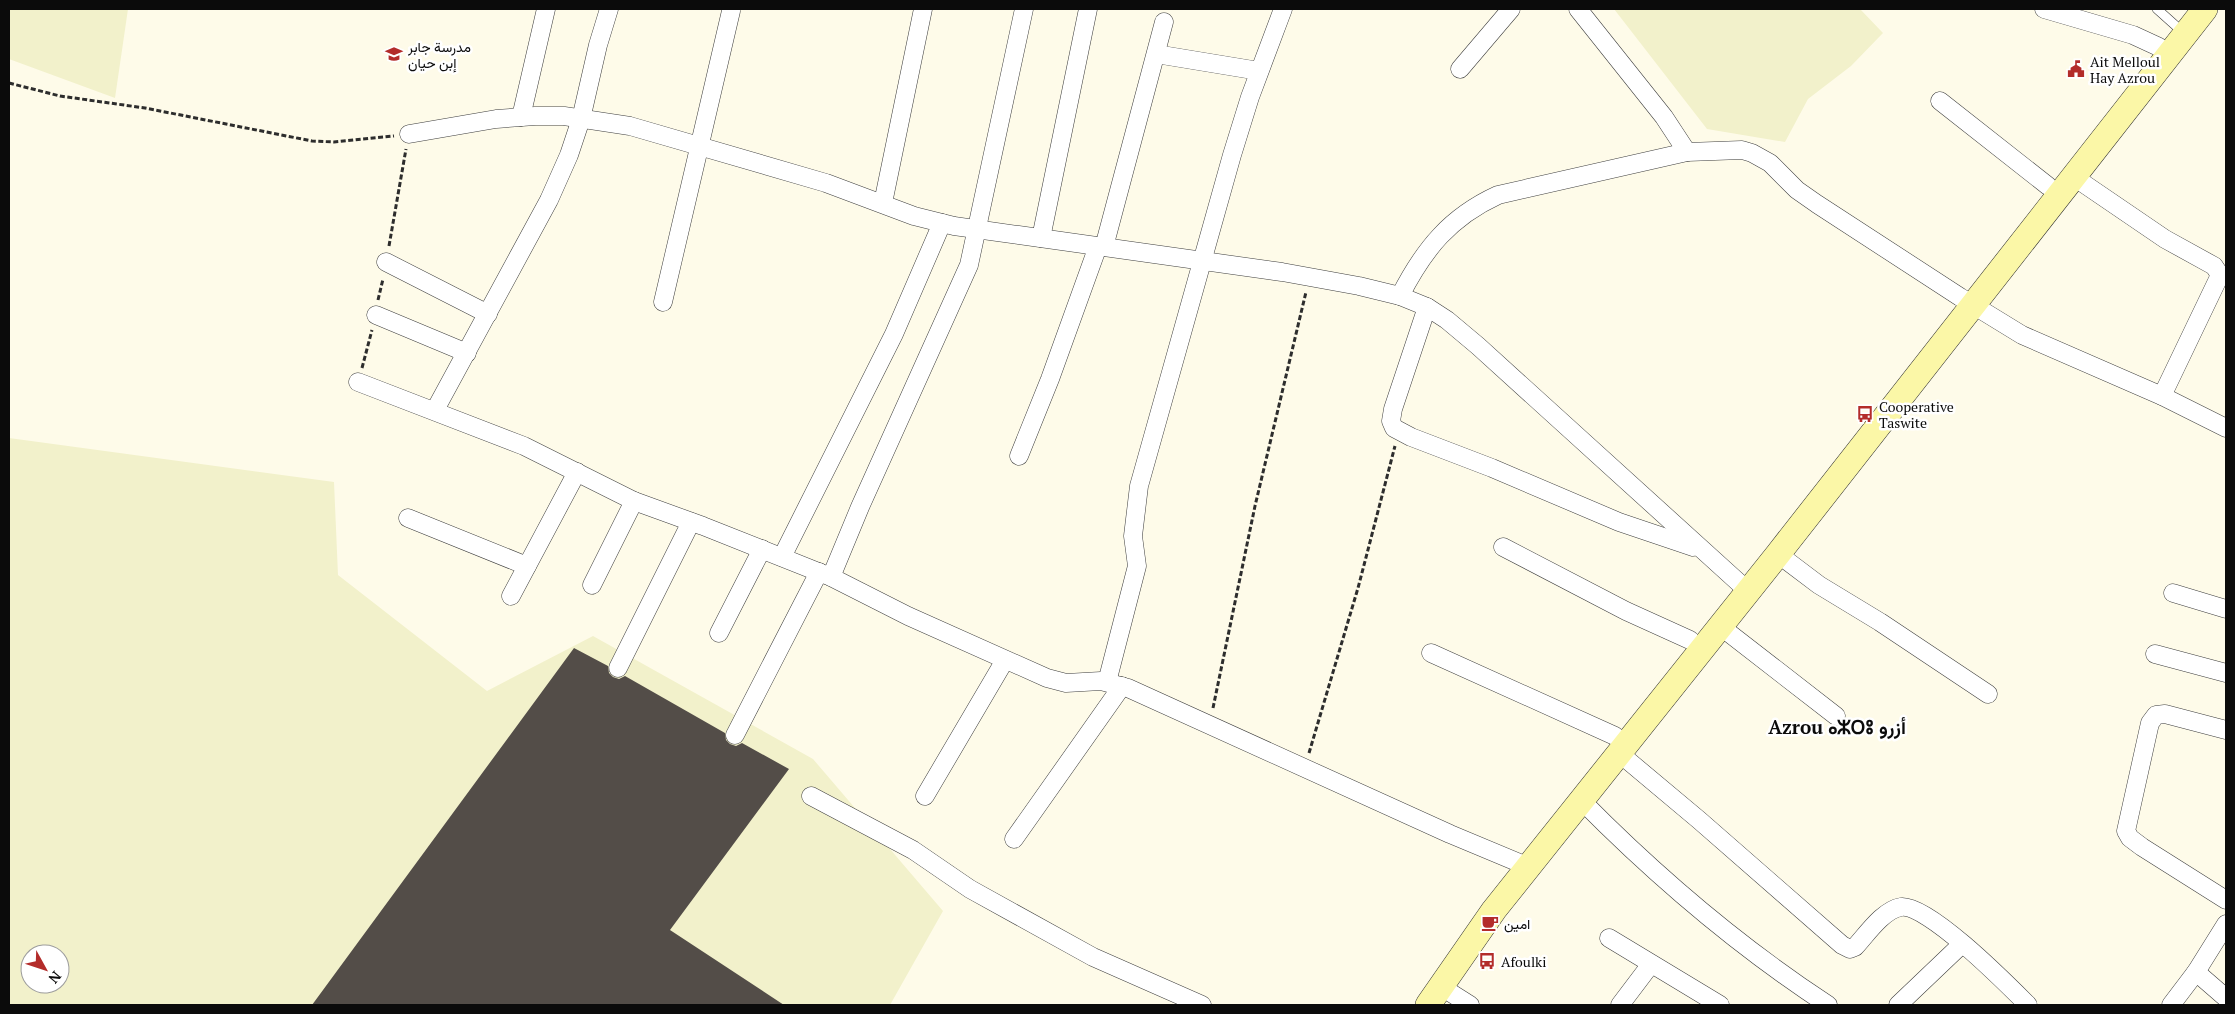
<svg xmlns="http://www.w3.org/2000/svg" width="2235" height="1014" viewBox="0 0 2235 1014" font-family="'PT Serif',Vazirmatn,'Noto Sans Tifinagh',serif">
<rect width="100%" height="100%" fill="#fefbe9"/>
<g fill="#f2f1cb" fill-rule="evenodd">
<path d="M9 9H128L115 98 9 59Z"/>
<path d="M1614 9H1860L1883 33 1851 66 1808 99 1785 142 1707 129Z"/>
<path d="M9 438 334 482 338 575 487 691 593 636 813 759 943 911 890 1005H9ZM30 954H60V984H30Z"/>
</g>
<path fill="#534d48" d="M574 648 608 666 609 673 613 677 619 679 625 676 725 733 726 740 730 744 736 746 742 743 789 769 670 930 784 1005H312Z"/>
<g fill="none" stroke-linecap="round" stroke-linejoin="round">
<g stroke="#3e3e3e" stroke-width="10">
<path id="service" d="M2157 9 2176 26"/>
</g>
<g stroke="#3e3e3e" stroke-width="19">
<g id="minor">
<path d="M1578 9 1664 117 1687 152"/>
<path d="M2044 9 2133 35 2159 47"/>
<path d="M1156 54 1259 71"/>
<path d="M1460 69 1511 9"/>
<path d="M1940 101 2048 186"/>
<path d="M521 117 546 9"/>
<path d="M409 134 496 119 535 116H564L630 126 826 183 914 216 954 226 1282 272 1359 286 1400 296 1427 307 1447 320 1478 346 1748 591"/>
<path d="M2074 177 2165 239 2214 266 2220 275 2162 396"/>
<path d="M883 203 923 9"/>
<path d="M1041 238 1088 9"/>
<path d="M1104 247 1164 22"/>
<path d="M386 262 488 314"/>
<path d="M1400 296C1424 249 1450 217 1498 195L1687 152 1742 150 1752 153 1770 163 1797 190 1817 204 1960 297 2022 335 2162 396 2226 428"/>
<path d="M663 302 731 11"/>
<path d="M1427 307 1393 409 1391 421 1394 428 1411 437 1492 468 1619 522 1693 547"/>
<path d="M376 315 467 353"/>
<path d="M358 382 524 446 634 501 703 526 831 577 908 616 1047 678 1066 683 1101 681 1128 688 1450 834 1529 867"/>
<path d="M435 410 549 200 569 155 581 119 598 45 609 9"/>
<path d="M1019 456 1050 379 1098 246"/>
<path d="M408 518 527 566"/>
<path d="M1503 547 1626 611 1690 640"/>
<path d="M1778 554 1819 585 1880 622 1988 694"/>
<path d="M782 557 894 334 942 223"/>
<path d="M831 577 860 507 969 265 1024 9"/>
<path d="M592 585 634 501"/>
<path d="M2173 593 2226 609"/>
<path d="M511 596 577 472"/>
<path d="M1720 626 1836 716"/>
<path d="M719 633 762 549"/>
<path d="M1431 653 1615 736"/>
<path d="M2155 654 2226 673"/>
<path d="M618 668 691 522"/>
<path d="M1107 682 1137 566 1133 536 1139 486 1232 155 1250 97 1283 9"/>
<path d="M2226 730 2165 714 2156 715 2150 723 2126 831 2130 838 2142 847 2226 900"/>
<path d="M735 735 819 572"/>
<path d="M1619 753 1699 820 1842 945 1850 949 1855 947C1867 934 1883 910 1901 907 1927 903 2008 985 2028 1005"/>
<path d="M811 796 913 850 970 889 1093 957 1202 1005"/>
<path d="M925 796 1005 660"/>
<path d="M1581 800C1657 877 1738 946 1828 1005"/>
<path d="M1014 839 1122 686"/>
<path d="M1609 938 1720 1005"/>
<path d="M2196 972 2226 998"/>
<path d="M1440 986 1470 1005"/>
<path d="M1620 1005 1651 964"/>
<path d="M1898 1005 1962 944"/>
<path d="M2171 1005 2196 972 2226 924"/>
</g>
</g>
<g stroke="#2d2d2d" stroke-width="26">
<path id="secondary" d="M1428 1005 1494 910 1778 554 2205 9"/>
</g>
<g stroke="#2d2d2d" stroke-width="3" stroke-dasharray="5 2.5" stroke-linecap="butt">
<path d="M9 83 60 96 145 108 312 141 334 142 394 136"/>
<path d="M389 246 406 149"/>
<path d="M378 300 383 279"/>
<path d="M362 368 372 330"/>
<path d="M1213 708 1255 506 1306 292"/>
<path d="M1309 753 1358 588 1395 446"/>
</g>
<use href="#service" stroke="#fff" stroke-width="9"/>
<use href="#minor" stroke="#fff" stroke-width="18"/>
<use href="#secondary" stroke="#fbf7a7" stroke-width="25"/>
</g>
<defs>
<g id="school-bare" transform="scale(1.35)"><path d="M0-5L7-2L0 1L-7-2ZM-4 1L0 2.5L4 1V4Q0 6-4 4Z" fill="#b32c2a" stroke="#fff" stroke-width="2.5" paint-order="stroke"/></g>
<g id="civic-bare" transform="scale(1.35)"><path d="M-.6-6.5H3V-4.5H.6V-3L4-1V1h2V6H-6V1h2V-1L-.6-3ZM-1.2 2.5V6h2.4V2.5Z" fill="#b32c2a" stroke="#fff" stroke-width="2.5" paint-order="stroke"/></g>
<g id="bus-bare" transform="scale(1.35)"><path d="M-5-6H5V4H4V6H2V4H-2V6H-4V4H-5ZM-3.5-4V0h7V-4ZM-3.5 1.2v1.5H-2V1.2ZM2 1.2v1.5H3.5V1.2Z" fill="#b32c2a" stroke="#fff" stroke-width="2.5" paint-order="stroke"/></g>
<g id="cafe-bare" transform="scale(1.35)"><path d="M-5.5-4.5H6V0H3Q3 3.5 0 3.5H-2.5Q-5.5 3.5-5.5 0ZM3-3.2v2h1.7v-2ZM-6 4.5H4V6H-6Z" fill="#b32c2a" stroke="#fff" stroke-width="2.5" paint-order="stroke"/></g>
</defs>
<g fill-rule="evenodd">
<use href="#school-bare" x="394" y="54"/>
<use href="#civic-bare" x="2076" y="69"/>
<use href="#bus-bare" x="1865" y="414"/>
<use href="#cafe-bare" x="1490" y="923"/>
<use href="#bus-bare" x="1487" y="961"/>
</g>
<g text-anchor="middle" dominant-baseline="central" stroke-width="5" stroke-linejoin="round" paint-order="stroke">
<g font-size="14" fill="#0b0b0b" stroke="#fff" text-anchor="start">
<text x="408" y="46">مدرسة جابر<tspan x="408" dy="16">إبن حيان</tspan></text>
<text x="2090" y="61">Ait Melloul<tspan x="2090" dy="16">Hay Azrou</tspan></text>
<text x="1879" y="406">Cooperative<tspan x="1879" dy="16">Taswite</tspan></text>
<text x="1504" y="923">امين</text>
<text x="1501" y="961">Afoulki</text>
</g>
<g font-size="19" font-weight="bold" fill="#0b0b0b" stroke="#fff">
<text x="1837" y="726">Azrou ⴰⵣⵔⵓ أزرو</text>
</g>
</g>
<rect width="2235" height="1014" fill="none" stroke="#0b0b0b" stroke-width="20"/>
<g transform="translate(45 969) rotate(130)"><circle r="24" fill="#ffffff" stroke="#9d9d9d"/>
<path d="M0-4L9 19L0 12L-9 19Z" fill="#b32c2a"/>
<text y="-8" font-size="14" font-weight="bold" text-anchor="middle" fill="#0b0b0b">N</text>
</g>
</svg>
